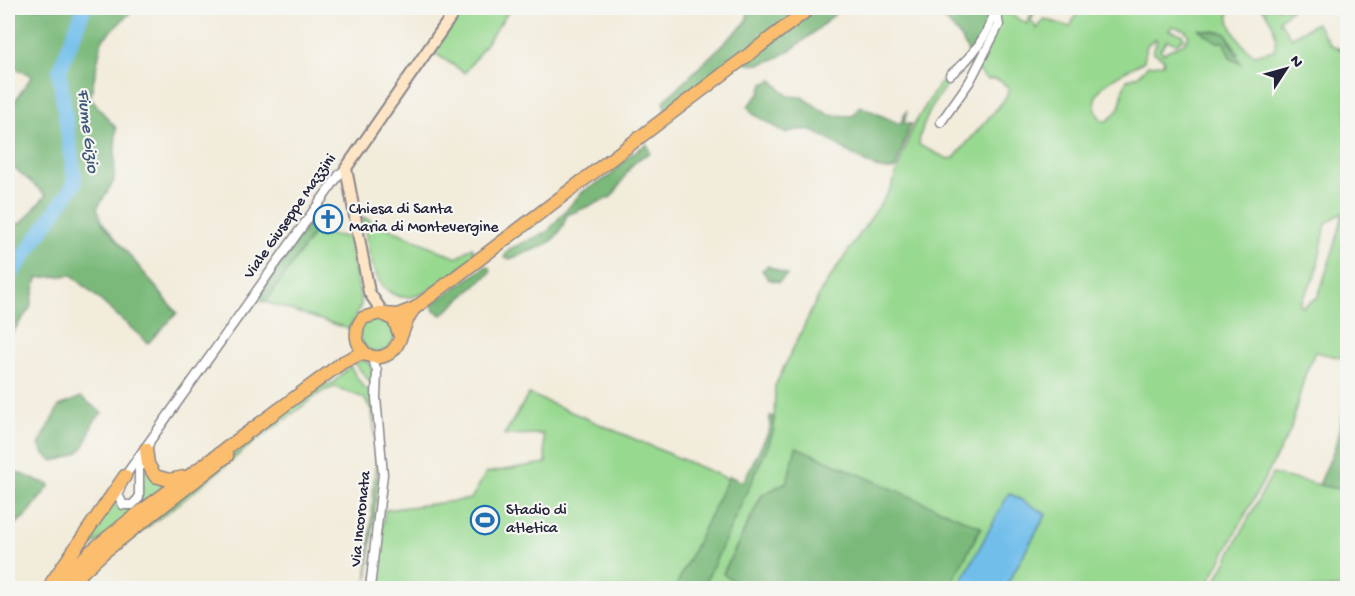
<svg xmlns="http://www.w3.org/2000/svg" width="1355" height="596" viewBox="0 0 1355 596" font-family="'Gochi Hand',sans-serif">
<rect width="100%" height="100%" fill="#f6f6f2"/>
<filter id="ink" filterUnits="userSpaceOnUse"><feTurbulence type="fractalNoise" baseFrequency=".0167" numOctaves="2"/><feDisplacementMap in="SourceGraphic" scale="12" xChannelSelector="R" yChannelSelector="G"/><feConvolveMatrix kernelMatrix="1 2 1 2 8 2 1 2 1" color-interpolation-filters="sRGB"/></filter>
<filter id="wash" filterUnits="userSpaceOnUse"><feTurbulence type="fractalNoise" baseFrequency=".008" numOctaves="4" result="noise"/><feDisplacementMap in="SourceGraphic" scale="24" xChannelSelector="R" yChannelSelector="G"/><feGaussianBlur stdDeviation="1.35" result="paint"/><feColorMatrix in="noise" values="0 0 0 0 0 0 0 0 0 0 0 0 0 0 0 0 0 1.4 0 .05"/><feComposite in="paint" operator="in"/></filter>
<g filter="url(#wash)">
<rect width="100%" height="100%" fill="#f2ecdb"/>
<g fill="#98d990" stroke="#5d7e66" stroke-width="1.5" fill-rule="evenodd">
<path d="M464 8H511L465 73 433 52Z"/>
<path d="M996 8H1007L1005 11 1027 24 1034 8H1036L1031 20 1037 29 1044 19 1070 27 1079 8H1229C1225 25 1241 45 1254 55L1274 50C1279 33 1272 21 1262 8H1293L1279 20 1291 38 1316 23 1331 45 1347 52 1348 295 1344 305 1347 311V359L1315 352 1305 375 1290 431 1206 588H1005L1046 515 1009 493 958 588H949L981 527 797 448 787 482 762 495 723 573 744 588H703L774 429 775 386 821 291 890 190 913 126 938 86 964 64ZM1172 26 1185 30 1189 36 1184 43 1163 53 1160 50 1167 40 1176 44 1184 38 1182 34 1169 30ZM1202 30 1226 33 1238 53 1231 59 1224 42ZM1155 39 1157 40 1153 52 1164 59 1163 64 1148 65 1139 75 1127 80C1117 98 1128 104 1107 121H1102C1077 89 1124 73 1144 61L1147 45ZM968 63 987 79C998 78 1003 81 1009 90L1004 100 954 158 948 159 919 145 920 136C928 109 945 81 968 63ZM1342 213C1344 222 1322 283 1318 297L1302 307 1300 304 1316 274 1326 223Z"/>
<path d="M362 217 457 258 472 247 476 255C451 274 406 323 379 280 370 267 366 233 362 217Z"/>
<path d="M317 228 331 235 348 237 361 299V305L349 329 266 302Z"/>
<circle cx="377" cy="335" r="17"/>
<path d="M361 361H366L372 367 373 386 354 362Z"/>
<path d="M350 366 363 387 372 392 378 481 366 588 377 448 372 411 364 398 335 387 323 391 248 447 185 499 113 553 75 588H70L78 580 320 385 333 383Z"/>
<path d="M529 394 728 479 675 588H373L385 510 471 499 486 473 546 463 543 434 504 435Z"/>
<path d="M142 467 164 486 161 491 73 561 112 503 128 509 141 502Z"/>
<path d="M1272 474 1347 491V588H1212Z"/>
</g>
<g fill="#7ab97a" stroke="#4e6e5a" stroke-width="1.5">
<path d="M8 8H135L102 40 90 98 116 128 114 181 97 208 102 222 177 313 148 343 72 275 37 278 30 308 8 339V222L21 224 46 195 11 165 8 111 32 76 8 65Z"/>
<path d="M749 8H803L665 113 664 101 746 22Z"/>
<path d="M818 8H842C821 25 775 73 745 63Z"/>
<path d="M931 8H995L989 25 969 55C962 35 947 21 931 8Z"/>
<path d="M1198 29 1226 33 1241 64 1231 59 1224 42H1217Z"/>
<path d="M772 80 788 96 802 97 829 115 853 116 860 106 900 124 907 110 904 124H911L895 169C873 177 831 134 807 130 799 128 792 132 785 133L753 114 748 106 760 93 763 84Z"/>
<path d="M647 144 650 153C626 162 626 181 611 197L567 215C555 251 539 245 510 259L504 258 509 249 547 232 582 192 610 176 630 155Z"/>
<path d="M308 224 317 228 266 302 256 299Z"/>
<path d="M487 266 491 269 490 273 442 315 434 310 432 304Z"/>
<path d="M768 266 787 275 779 282 768 279 762 270Z"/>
<path d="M81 397 102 413C80 429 100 454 53 461L44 454 39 445 59 406Z"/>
<path d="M1347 399V447L1340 476 1347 479V491L1319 485 1334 450Z"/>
<path d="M770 416 774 417V429L768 446 703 588H675L729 476 743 482 770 429Z"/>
<path d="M796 447 981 527 949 588H744L723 574 762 495 787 482Z"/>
<path d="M8 469 50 485 27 515 8 530Z"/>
</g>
<path fill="#71beeb" stroke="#4a7093" stroke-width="1.5" d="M1009 493 1046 514 1005 588H958Z"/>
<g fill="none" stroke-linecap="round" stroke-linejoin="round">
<path stroke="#71beeb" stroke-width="15" d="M8 279 75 183 59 72 84 8"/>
</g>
</g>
<g filter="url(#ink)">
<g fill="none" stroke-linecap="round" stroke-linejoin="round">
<g stroke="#8a878b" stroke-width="11">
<g id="minor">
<path d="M950 75C973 57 988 36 996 8"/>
<path d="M941 122 970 81 999 25 996 9"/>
<path d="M149 444 139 467V498L132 505H123L118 494 125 476 339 175 346 168"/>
<path d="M370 588 383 474 376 398 377 371 371 356"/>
</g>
</g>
<g stroke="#8a878b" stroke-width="14">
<path id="secondary" d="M383 313 369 292 346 168 457 8"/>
</g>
<g stroke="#8a878b" stroke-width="15">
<g id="primary">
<path d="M385 314 397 315 415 308 810 8"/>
<path d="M400 336 394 320 380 313 363 318C346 337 366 369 390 353 402 345 403 321 414 309"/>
<path d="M146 449 148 464 155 476 169 480 184 477"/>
<path d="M52 582 125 476"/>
<path d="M54 588 90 552 128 521 343 362 360 354 368 355"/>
<path d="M65 588 104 552 227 456"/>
</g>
</g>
<use href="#minor" stroke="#fff" stroke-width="8"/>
<use href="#secondary" stroke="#fde5c5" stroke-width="10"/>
<use href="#primary" stroke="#fbbd6e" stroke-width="12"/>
</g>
</g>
<defs>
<g id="church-ring" transform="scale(1.5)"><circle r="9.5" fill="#f6f6f2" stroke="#1f6fb2" stroke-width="1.5"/><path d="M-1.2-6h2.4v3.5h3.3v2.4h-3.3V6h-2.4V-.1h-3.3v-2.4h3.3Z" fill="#1f6fb2"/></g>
<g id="stadium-ring" transform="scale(1.5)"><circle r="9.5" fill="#f6f6f2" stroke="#1f6fb2" stroke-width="1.5"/><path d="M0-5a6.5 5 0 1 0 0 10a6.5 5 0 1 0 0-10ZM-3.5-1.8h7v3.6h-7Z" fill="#1f6fb2"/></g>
</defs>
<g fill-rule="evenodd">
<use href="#church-ring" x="328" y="219"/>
<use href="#stadium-ring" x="485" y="520"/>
</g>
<g text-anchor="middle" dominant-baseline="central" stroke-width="4.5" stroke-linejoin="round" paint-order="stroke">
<g font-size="16" fill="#22223b" stroke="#f6f6f2" text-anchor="start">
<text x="349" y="210">Chiesa di Santa<tspan x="349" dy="18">Maria di Montevergine</tspan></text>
<text x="506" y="511">Stadio di<tspan x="506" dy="18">atletica</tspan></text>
</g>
<g font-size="16" fill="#22223b" stroke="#f6f6f2">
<text transform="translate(291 217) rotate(-55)">Viale Giuseppe Mazzini</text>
<text transform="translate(362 519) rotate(-84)">Via Incoronata</text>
</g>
<g font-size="18" font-style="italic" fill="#3e5979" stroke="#f6f6f2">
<text transform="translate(87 131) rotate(83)">Fiume Gizio</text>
</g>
</g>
<rect width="1355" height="596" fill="none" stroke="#f6f6f2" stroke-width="30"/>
<g transform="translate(1286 69) rotate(54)" stroke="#f6f6f2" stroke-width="4.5" paint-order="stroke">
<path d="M0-4.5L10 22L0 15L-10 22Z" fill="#22223b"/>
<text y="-9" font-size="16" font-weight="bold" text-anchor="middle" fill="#22223b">N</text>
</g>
</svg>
